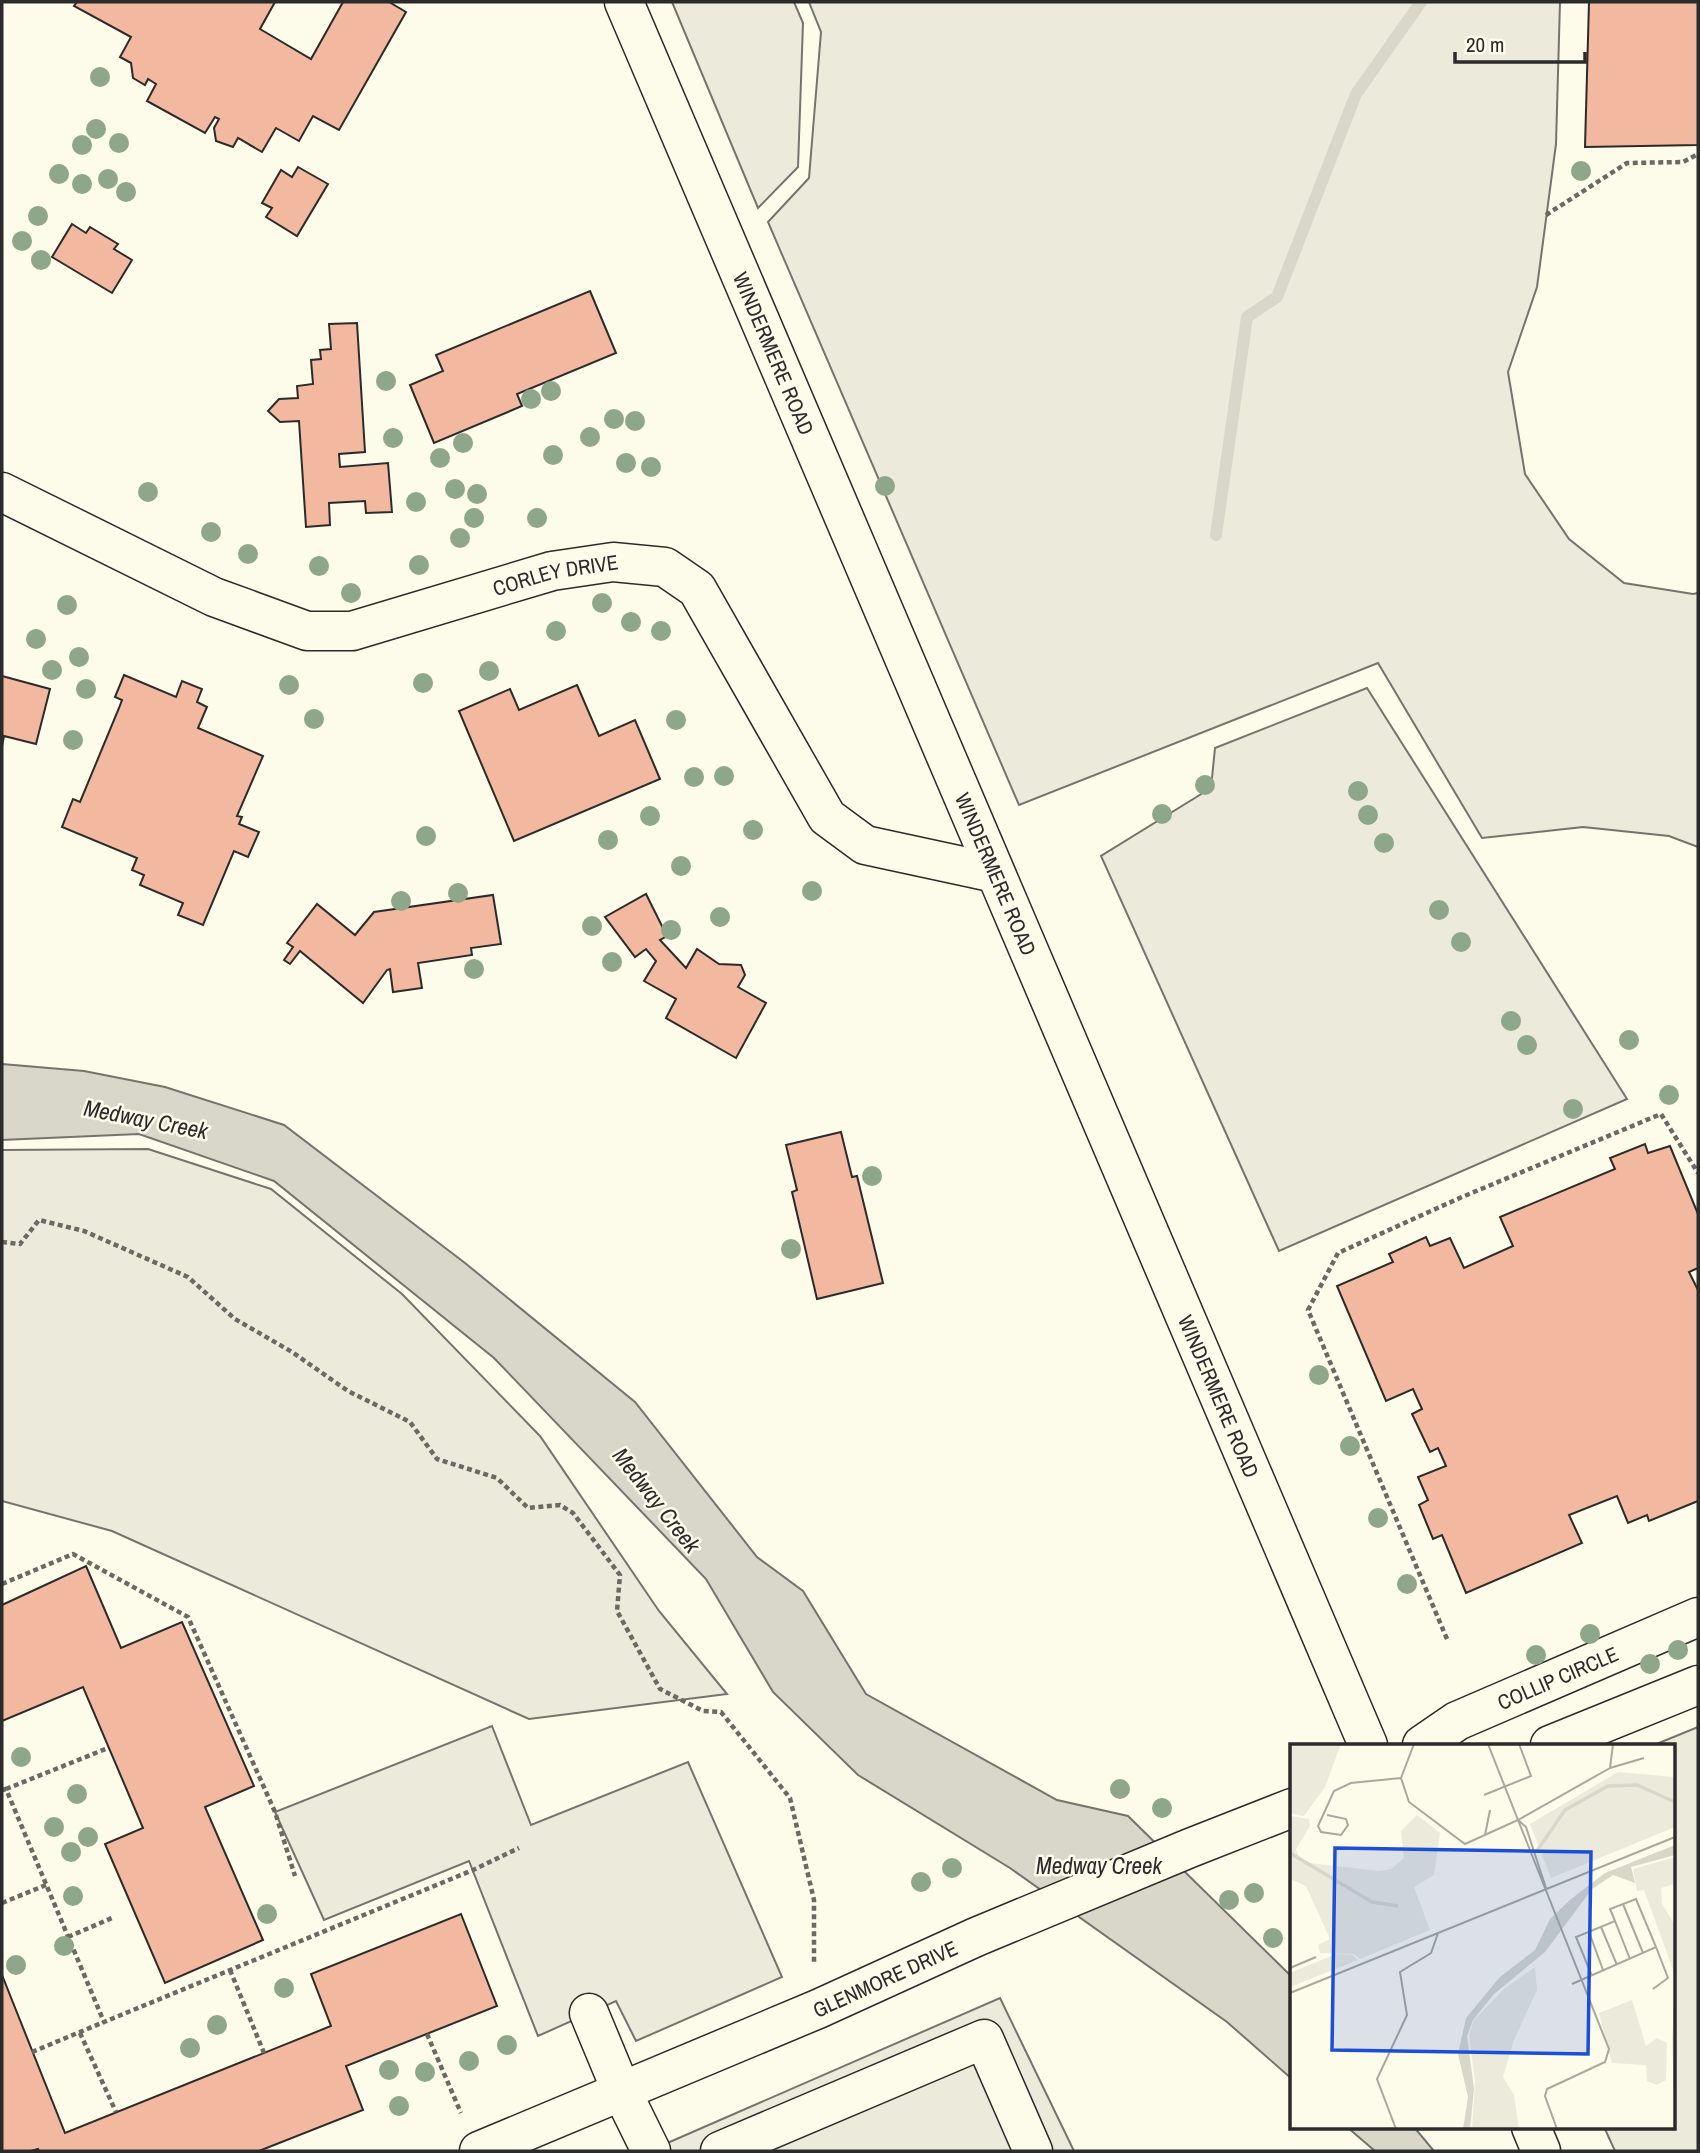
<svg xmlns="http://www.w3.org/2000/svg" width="1700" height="2153" viewBox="0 0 1700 2153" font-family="'Archivo Narrow',sans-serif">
<rect width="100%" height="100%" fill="#fdfbea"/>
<g fill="#ecebdb" stroke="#74746e" stroke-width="2">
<path d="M672 2H794L803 23 798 167 758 208Z"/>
<path d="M809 2H1560L1556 144 1537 287 1508 372 1525 474 1569 539 1624 583 1693 594 1698 593V847L1669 836 1583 827 1482 838 1378 663 1019 805 768 222 809 178 821 32Z"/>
<path d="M148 1149 271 1189 402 1294 540 1436 659 1611 727 1694 529 1719 112 1531 2 1501V1150Z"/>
<path d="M1698 1727V2151H1615L1604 2127H1674V1745H1654Z"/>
</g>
<g fill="#eceadb" stroke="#74746e" stroke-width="2">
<path d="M1367 688 1627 1099 1279 1251 1101 856 1211 788 1215 748Z"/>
<path d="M492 1726 531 1825 688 1762 782 1977 636 2041 616 2001 538 2036 469 1861 324 1920 275 1812Z"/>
<path d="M1000 1998 1074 2151H649Z"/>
</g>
<g fill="#d8d7c9" stroke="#74746e" stroke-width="2">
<path d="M2 1064 84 1071 165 1087 284 1125 465 1263 635 1402 757 1557 803 1591 866 1694 1057 1800 1128 1816 1292 1977V2079L1227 2022 1010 1868 858 1775 773 1692 706 1579 494 1358 274 1181 139 1134 2 1140Z"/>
<path d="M1347 2127H1414L1434 2151H1375Z"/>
</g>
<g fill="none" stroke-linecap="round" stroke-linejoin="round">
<path stroke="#d8d7c9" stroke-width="12" d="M1216 535 1247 317 1277 297 1356 94 1421 2"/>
</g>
<g fill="#f2b8a0" stroke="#2b2b2b" stroke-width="2">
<path d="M77 2H275L260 29 311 59 343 2H389L406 12 339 130 313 116 299 141 276 128 262 152 238 138 233 147 216 141 214 128 219 119 215 117 205 133 147 101 156 84 148 79 145 85 133 78 131 63 120 57 131 37 74 6Z"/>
<path d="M1589 2H1698V145L1585 147Z"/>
<path d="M298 167 328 184 297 236 266 217 272 208 262 203 281 170 292 177Z"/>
<path d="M72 224 86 233 90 227 118 244 114 249 132 260 112 293 52 257Z"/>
<path d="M590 291 616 353 517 394 522 406 434 443 410 385 443 371 436 355Z"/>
<path d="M357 323 365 452 339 454 340 467 388 463 392 512 366 513 365 501 329 503 330 525 306 527 299 421 280 422 268 411 279 399 298 398 297 386 313 384 311 360 321 359 320 350 331 349 329 324Z"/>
<path d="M124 675 176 697 182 681 202 689 197 702 207 707 198 728 263 756 237 816 242 817 239 824 259 832 248 857 234 851 203 925 178 915 183 903 140 885 144 875 132 870 137 858 62 827 73 799 80 802 119 708 122 700 115 697Z"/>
<path d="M2 676 50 689 36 744 4 736 2 746Z"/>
<path d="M577 685 599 736 635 720 660 779 514 841 459 711 510 689 519 710Z"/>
<path d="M646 894 667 936 660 940 686 968 697 949 719 964 741 965 745 975 738 987 766 1003 736 1058 666 1018 676 999 644 981 656 961 646 949 635 957 605 917Z"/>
<path d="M493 895 501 944 471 948 472 955 418 963 422 988 393 992 390 969 387 970 363 1003 300 951 290 964 284 960 293 947 287 943 317 904 355 935 374 912Z"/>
<path d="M841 1132 852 1177 857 1176 883 1283 817 1299 792 1192 797 1190 786 1145Z"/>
<path d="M1645 1144 1648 1153 1670 1146 1698 1214V1268L1689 1272 1698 1290V1501L1649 1521 1647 1515 1628 1523 1617 1496 1569 1515 1582 1543 1466 1593 1442 1535 1433 1539 1419 1505 1428 1500 1418 1477 1446 1466 1438 1448 1430 1452 1412 1414 1422 1409 1413 1389 1386 1401 1337 1286 1393 1262 1389 1254 1426 1237 1430 1246 1450 1238 1464 1268 1513 1246 1500 1217 1615 1169 1610 1158Z"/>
<path d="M86 1566 121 1648 182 1622 254 1786 205 1807 263 1940 165 1983 105 1844 143 1828 83 1687 2 1721V1605Z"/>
<path d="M461 1914 497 2006 346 2066 363 2110 259 2151H39L38 2149 31 2151H2V1975L65 2133 331 2026 311 1974Z"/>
</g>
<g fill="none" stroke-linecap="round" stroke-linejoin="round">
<g stroke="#2b2b2b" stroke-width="41">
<g id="minor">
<path id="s1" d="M624 2 1368 1745"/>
<path id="s2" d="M2 492 214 597 307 631H352L552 571 613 562 665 567 697 589 827 817 865 845 995 873"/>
<path id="s3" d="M1422 1745 1457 1721 1698 1617"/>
<path d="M1550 1745 1698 1685"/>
<path d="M589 2013 621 2090 651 2151"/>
<path d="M1531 2127 1541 2151"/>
<path id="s4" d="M479 2151 818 2009 976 1937 1190 1848 1292 1808"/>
<path d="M720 2151 984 2039 1033 2151"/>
</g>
</g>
<g stroke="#6a6964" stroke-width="4.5" stroke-dasharray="5 3.5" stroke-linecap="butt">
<path d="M1546 215 1627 163 1683 162 1698 154"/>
<path d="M2 1242 20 1244 39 1220 84 1231 188 1277 235 1319 292 1352 348 1391 410 1422 437 1459 497 1478 528 1508 560 1505 573 1513 620 1575 617 1611 660 1689 703 1711 721 1712 790 1798 814 1900V1965"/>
<path d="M2 1584 73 1554 188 1617 275 1812 295 1876"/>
<path d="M1447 1639 1308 1310 1338 1253 1462 1197 1661 1114 1698 1173"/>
<path d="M6 1789 108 1748"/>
<path d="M2 1790 6 1789 104 2022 473 1870 519 1848"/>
<path d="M2 1903 46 1885"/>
<path d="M68 1937 112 1918"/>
<path d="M230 1970 264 2053"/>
<path d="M80 2033 116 2112"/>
<path d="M427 2034 461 2113"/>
<path d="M32 2052 104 2022"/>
</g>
<use href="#minor" stroke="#fdfbea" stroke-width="38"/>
</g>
<g fill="#8ea78a">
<circle cx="100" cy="77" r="10"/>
<circle cx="96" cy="129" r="10"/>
<circle cx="119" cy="143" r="10"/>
<circle cx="82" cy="145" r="10"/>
<circle cx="1581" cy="171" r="10"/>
<circle cx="59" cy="174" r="10"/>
<circle cx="108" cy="179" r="10"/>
<circle cx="82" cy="184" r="10"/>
<circle cx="126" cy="192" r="10"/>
<circle cx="38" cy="216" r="10"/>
<circle cx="22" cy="241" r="10"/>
<circle cx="41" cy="260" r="10"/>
<circle cx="386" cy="381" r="10"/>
<circle cx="551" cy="391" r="10"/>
<circle cx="531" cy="399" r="10"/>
<circle cx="614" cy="419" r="10"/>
<circle cx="635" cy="421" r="10"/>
<circle cx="590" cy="437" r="10"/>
<circle cx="393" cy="438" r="10"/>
<circle cx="463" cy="443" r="10"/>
<circle cx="553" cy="455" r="10"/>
<circle cx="440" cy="458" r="10"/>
<circle cx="626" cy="463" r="10"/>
<circle cx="651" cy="467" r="10"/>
<circle cx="885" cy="486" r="10"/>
<circle cx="455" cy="489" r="10"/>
<circle cx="148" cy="492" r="10"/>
<circle cx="477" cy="494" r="10"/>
<circle cx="416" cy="502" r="10"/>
<circle cx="474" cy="518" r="10"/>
<circle cx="537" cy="518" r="10"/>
<circle cx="211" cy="532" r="10"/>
<circle cx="460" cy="538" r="10"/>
<circle cx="248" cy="554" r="10"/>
<circle cx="419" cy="565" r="10"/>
<circle cx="319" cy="566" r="10"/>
<circle cx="351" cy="593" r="10"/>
<circle cx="602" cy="603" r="10"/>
<circle cx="67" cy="605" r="10"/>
<circle cx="631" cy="622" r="10"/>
<circle cx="556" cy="631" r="10"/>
<circle cx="661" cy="631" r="10"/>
<circle cx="36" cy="639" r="10"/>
<circle cx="79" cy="657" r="10"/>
<circle cx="52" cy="670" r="10"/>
<circle cx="489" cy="671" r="10"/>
<circle cx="423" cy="683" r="10"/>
<circle cx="289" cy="685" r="10"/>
<circle cx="86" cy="689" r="10"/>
<circle cx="314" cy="719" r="10"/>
<circle cx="676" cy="720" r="10"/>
<circle cx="73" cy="740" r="10"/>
<circle cx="724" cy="776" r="10"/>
<circle cx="694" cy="777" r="10"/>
<circle cx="1205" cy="785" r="10"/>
<circle cx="1358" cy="791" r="10"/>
<circle cx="1162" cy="814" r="10"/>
<circle cx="1368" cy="815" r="10"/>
<circle cx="650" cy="816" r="10"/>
<circle cx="753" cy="830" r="10"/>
<circle cx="426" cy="836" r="10"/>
<circle cx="608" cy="840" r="10"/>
<circle cx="1384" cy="843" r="10"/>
<circle cx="681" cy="866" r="10"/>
<circle cx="812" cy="891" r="10"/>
<circle cx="458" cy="893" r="10"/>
<circle cx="401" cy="901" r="10"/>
<circle cx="1439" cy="910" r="10"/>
<circle cx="720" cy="917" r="10"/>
<circle cx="592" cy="926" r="10"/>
<circle cx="671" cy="930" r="10"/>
<circle cx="1461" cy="942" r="10"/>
<circle cx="612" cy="962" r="10"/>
<circle cx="474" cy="969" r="10"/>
<circle cx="1511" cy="1021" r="10"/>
<circle cx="1629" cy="1040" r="10"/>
<circle cx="1527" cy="1045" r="10"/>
<circle cx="1669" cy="1095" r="10"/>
<circle cx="1573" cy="1109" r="10"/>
<circle cx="872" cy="1176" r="10"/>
<circle cx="791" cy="1249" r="10"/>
<circle cx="1319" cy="1375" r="10"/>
<circle cx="1350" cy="1446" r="10"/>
<circle cx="1378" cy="1518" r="10"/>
<circle cx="1407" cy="1584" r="10"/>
<circle cx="1590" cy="1634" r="10"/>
<circle cx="1678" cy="1650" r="10"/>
<circle cx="1536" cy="1655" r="10"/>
<circle cx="1650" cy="1664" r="10"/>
<circle cx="21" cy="1757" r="10"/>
<circle cx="1120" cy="1789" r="10"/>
<circle cx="77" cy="1794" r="10"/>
<circle cx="1162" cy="1808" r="10"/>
<circle cx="54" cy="1827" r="10"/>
<circle cx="88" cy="1837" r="10"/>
<circle cx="71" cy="1852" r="10"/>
<circle cx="952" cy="1868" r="10"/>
<circle cx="921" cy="1882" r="10"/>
<circle cx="1254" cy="1893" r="10"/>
<circle cx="73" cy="1896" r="10"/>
<circle cx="1229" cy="1900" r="10"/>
<circle cx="267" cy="1914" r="10"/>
<circle cx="1273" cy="1938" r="10"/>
<circle cx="64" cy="1946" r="10"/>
<circle cx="16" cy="1965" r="10"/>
<circle cx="284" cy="1988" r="10"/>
<circle cx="217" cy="2025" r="10"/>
<circle cx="507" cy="2045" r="10"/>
<circle cx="190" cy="2048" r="10"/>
<circle cx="469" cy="2061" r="10"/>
<circle cx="389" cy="2070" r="10"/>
<circle cx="425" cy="2072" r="10"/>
<circle cx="399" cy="2106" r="10"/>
</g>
<g text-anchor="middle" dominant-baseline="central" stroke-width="5" stroke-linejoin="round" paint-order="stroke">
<g font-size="21" fill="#2b2b2b" stroke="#fdfbea">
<text stroke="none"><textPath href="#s1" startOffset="382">WINDERMERE ROAD</textPath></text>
<text stroke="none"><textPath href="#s2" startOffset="592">CORLEY DRIVE</textPath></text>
<text stroke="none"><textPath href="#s1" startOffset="948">WINDERMERE ROAD</textPath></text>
<text stroke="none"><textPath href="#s1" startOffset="1516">WINDERMERE ROAD</textPath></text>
<text stroke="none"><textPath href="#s3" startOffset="152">COLLIP CIRCLE</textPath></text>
<text stroke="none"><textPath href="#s4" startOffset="441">GLENMORE DRIVE</textPath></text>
</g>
<g font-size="23" font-style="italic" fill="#2b2b2b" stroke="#fdfbea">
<text transform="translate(146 1119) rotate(11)">Medway Creek</text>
<text transform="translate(657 1500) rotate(52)">Medway Creek</text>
<text x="1099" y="1865">Medway Creek</text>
</g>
</g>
<g transform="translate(1290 1744)">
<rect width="385" height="385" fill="#fdfbea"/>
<path d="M0 0H51L35 43 14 72 0 69ZM328 28 385 33V83L261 134 240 80ZM127 71 150 89 144 131 124 143 140 186 70 215 64 210 30 209 28 201 40 195 16 142 0 135V72L19 75 20 82 6 105 11 118 89 127 101 125 114 114 111 87ZM385 113V140L371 144 372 160 385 181V231L354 146 347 147 343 125ZM46 210 63 211 68 216 0 243V229ZM245 223 247 246 224 296 213 333 224 351 229 385H182L185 337 179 291 184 276 214 245ZM385 245V380L382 295ZM342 256 356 302 367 294 377 299 376 336 367 341 357 337 356 321 322 319 309 269Z" fill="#ecebdb"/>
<path d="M385 101V111L341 123 345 139 323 131 302 145 255 208 204 250 183 276 177 292 184 345 180 385H173L178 353 168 310 176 274 210 233 245 206 260 175 281 155 315 129Z" fill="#d8d7c9"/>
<path fill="none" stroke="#d8d7c9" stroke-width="3.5" d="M247 107 275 66 318 42 347 41 385 58M0 109 82 158 108 162"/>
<path fill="none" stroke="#a9a89e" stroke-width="2" d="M124 0 111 34 119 58 175 100 228 76 198 0M320 24 354 14M194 51 241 32 229 0M37 71 56 75 58 81 51 91 31 88 28 82 44 47 61 39 111 34M228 76 319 305 315 318 257 345 255 352 267 385M228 76 320 24 323 0M228 76 236 83 256 144M195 91 200 66M333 160 353 209M325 177 320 165 346 155 366 203M311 183 327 221M299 188 313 226M0 224 26 213M302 232 286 193 325 177 340 215M282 240 366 203 378 234 363 245M0 249 385 93M106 385 87 335 117 271 110 228 141 209 148 189"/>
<path fill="#1d4ed8" fill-opacity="0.15" stroke="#1d4ed8" stroke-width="3.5" d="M45 104 301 108 298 310 42 306Z"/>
<rect width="385" height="385" fill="none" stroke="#2b2b2b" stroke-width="3.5"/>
</g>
<rect width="1700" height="2153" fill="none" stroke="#2b2b2b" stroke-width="7"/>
<path d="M1455 52v10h130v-10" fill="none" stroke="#2b2b2b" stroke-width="3.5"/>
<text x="1466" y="52" font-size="21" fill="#2b2b2b" stroke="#fdfbea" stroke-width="5" paint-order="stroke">20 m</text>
</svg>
